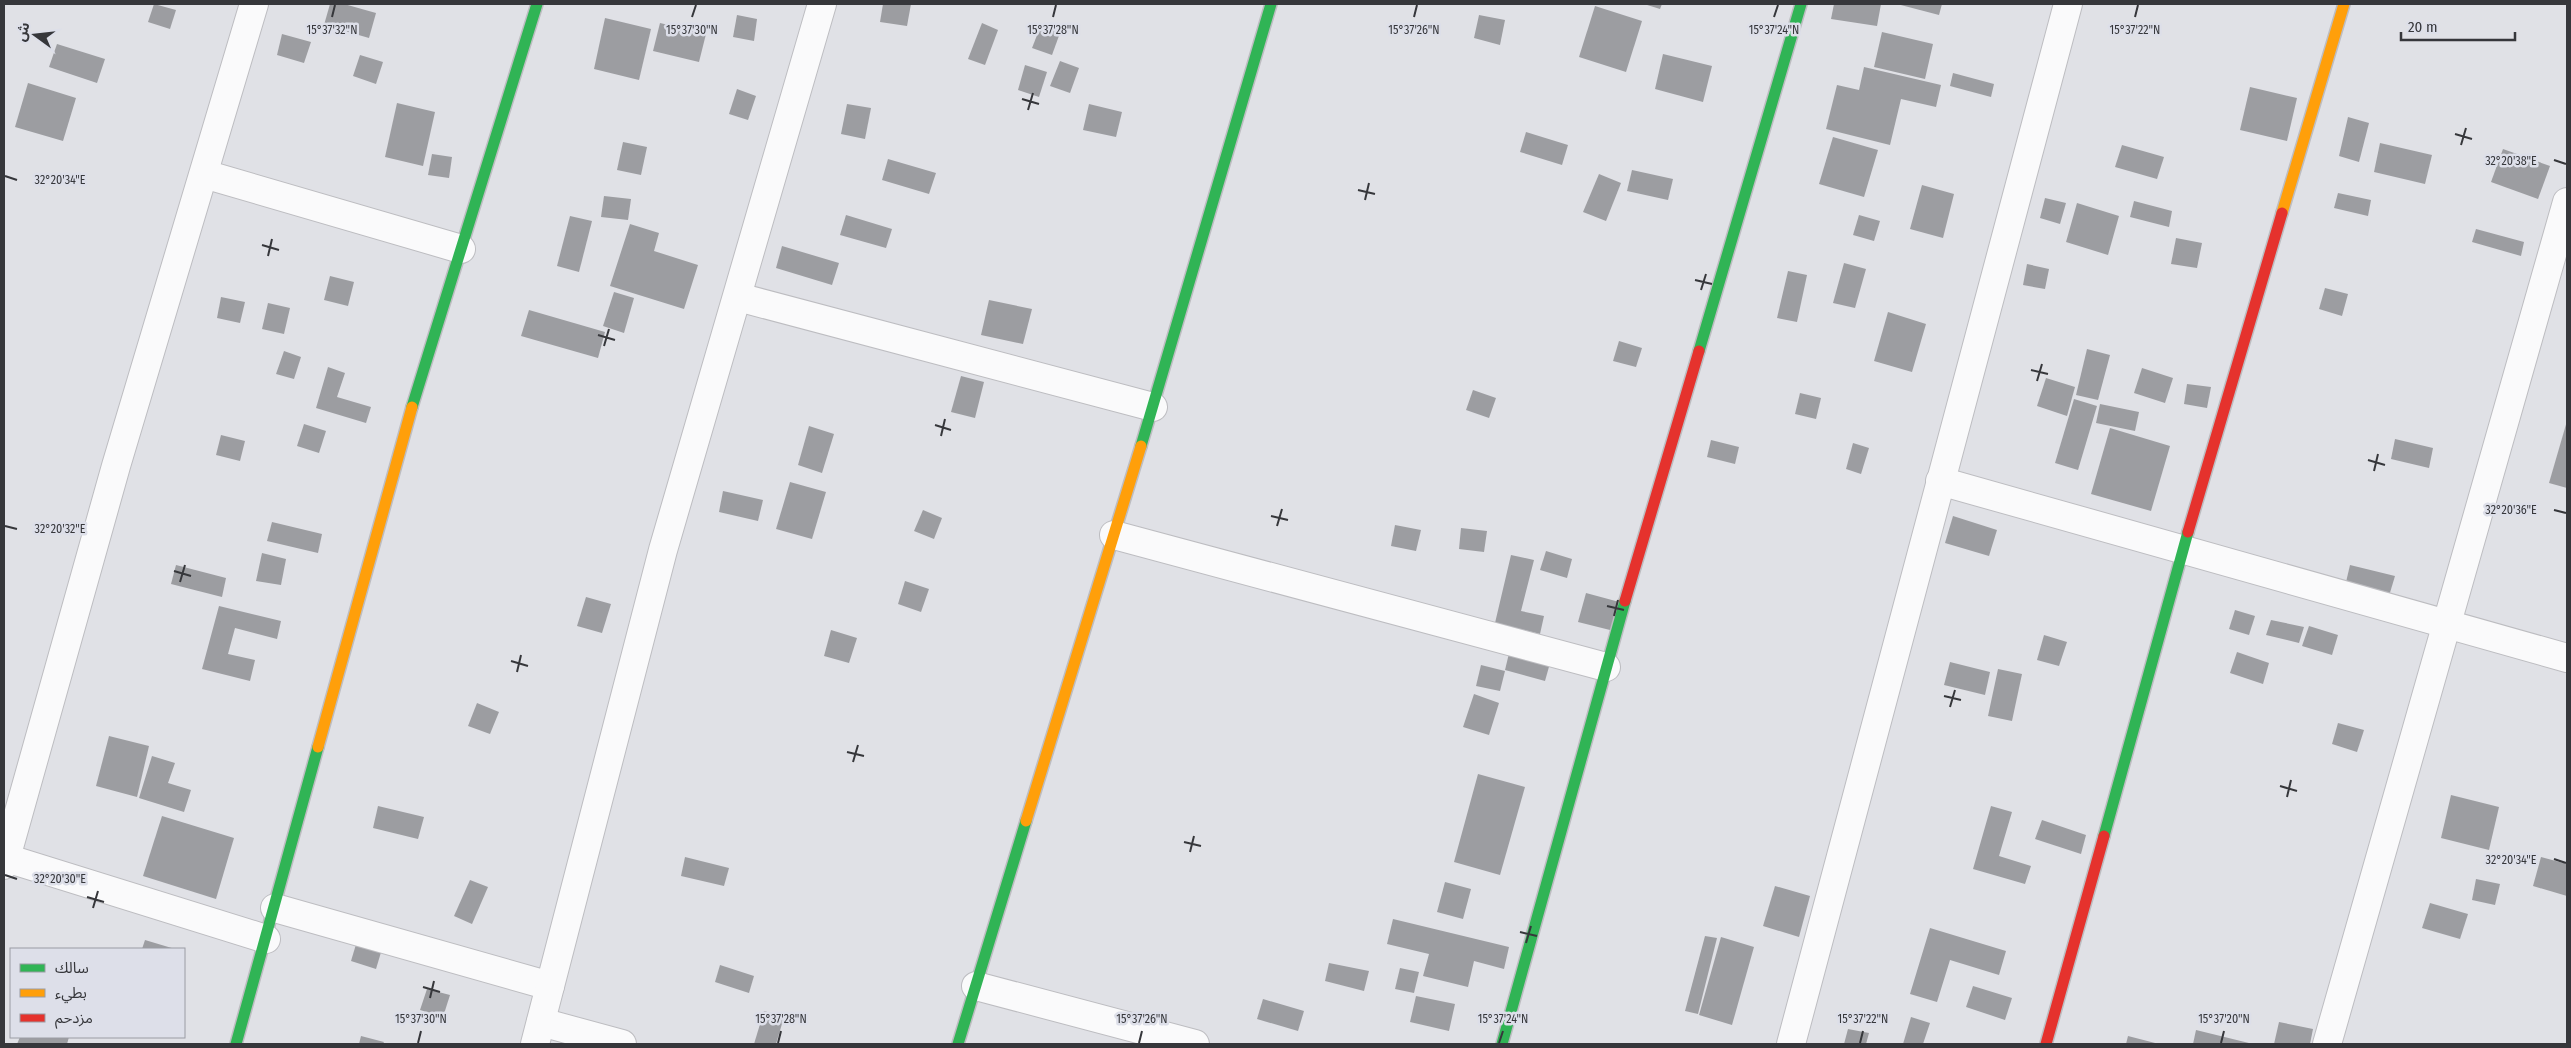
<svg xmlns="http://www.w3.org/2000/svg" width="2571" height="1048" viewBox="0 0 2571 1048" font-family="'Fira Sans Condensed','Noto Sans Arabic',sans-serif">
<rect width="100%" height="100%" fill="#e0e1e6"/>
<g fill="#9c9da1">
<path d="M154 4 176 10 170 29 148 22Z"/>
<path d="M330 4H344L376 13 369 38 324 25Z"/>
<path d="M883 4H911L907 26 880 22Z"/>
<path d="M1644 4H1662L1660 9Z"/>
<path d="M1834 4H1881L1877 26 1831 19Z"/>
<path d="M1897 4H1942L1939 15Z"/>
<path d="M1595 6 1642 21 1626 72 1579 57Z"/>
<path d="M737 15 757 19 754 41 733 37Z"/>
<path d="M1479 15 1505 20 1500 45 1474 38Z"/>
<path d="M605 18 651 29 639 80 594 69Z"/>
<path d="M660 23 706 34 699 62 653 51Z"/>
<path d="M982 23 998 30 985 65 968 59Z"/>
<path d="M1041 25 1060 33 1052 55 1032 48Z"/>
<path d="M1882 32 1933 44 1925 79 1874 67Z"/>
<path d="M282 34 311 42 304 63 277 55Z"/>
<path d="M57 44 105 59 97 83 49 67Z"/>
<path d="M1663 54 1712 66 1703 102 1655 89Z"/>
<path d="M360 55 383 62 376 84 353 76Z"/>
<path d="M1060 61 1079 68 1070 93 1050 86Z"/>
<path d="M1025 65 1047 72 1039 97 1018 90Z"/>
<path d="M1864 67 1941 85 1936 107 1901 99 1890 145 1826 129 1837 85 1859 90Z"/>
<path d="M1953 73 1994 84 1991 97 1950 86Z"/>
<path d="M28 83 76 98 63 141 15 127Z"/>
<path d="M2250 87 2297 98 2287 141 2240 130Z"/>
<path d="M737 89 756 96 748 120 729 114Z"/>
<path d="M397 103 435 112 423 166 385 157Z"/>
<path d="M847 104 871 108 865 139 841 134Z"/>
<path d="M1089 104 1122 112 1116 137 1083 130Z"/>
<path d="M2348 117 2369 123 2359 162 2339 156Z"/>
<path d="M1526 132 1568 145 1562 165 1520 152Z"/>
<path d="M1833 137 1878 150 1864 197 1819 184Z"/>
<path d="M623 142 647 147 641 175 617 170Z"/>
<path d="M2380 143 2432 155 2425 184 2374 172Z"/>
<path d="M2122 145 2164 157 2157 179 2115 167Z"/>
<path d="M2503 149 2550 166 2538 199 2491 182Z"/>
<path d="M432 154 452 157 449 178 428 175Z"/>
<path d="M888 159 936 173 929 194 882 180Z"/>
<path d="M1632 170 1673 179 1668 200 1627 191Z"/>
<path d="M1599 174 1621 183 1606 221 1583 212Z"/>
<path d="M1922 185 1954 194 1943 238 1910 229Z"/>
<path d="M2338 193 2371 200 2368 216 2334 208Z"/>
<path d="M604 196 631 199 628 220 601 217Z"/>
<path d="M2045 198 2066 203 2060 224 2040 218Z"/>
<path d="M2134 201 2172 211 2169 227 2130 217Z"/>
<path d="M2077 203 2119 216 2108 255 2066 242Z"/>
<path d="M846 215 892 229 886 248 840 235Z"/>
<path d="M1859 215 1880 221 1874 241 1853 235Z"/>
<path d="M570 216 592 221 579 272 557 266Z"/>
<path d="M630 224 659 233 654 251 698 265 684 309 610 286Z"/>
<path d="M2476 229 2524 242 2521 256 2472 242Z"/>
<path d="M2176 238 2202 243 2197 268 2171 264Z"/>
<path d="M782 246 839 263 832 285 776 268Z"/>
<path d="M1844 263 1866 269 1855 308 1833 303Z"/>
<path d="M2027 264 2049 269 2045 289 2023 285Z"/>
<path d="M1788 271 1807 275 1797 322 1777 318Z"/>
<path d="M330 276 354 282 348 306 324 300Z"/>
<path d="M2325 288 2348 294 2342 316 2319 309Z"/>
<path d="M614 292 634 298 624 333 603 326Z"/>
<path d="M221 297 245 302 240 323 217 318Z"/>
<path d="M989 300 1032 309 1023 344 981 335Z"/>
<path d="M268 303 290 308 284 334 262 329Z"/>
<path d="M529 310 605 332 598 358 521 336Z"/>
<path d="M1888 312 1926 324 1912 372 1874 361Z"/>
<path d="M1619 341 1642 348 1636 367 1613 361Z"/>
<path d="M2087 349 2110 355 2098 400 2076 395Z"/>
<path d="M284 351 301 357 294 379 276 374Z"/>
<path d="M328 367 345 373 337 397 371 407 366 423 316 408Z"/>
<path d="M2142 368 2173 378 2165 403 2134 393Z"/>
<path d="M961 376 984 382 975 418 951 412Z"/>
<path d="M2046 378 2075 387 2067 416 2037 406Z"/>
<path d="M2187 384 2211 387 2207 408 2184 404Z"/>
<path d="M1473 390 1496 398 1489 418 1466 410Z"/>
<path d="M1800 393 1821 398 1816 419 1795 414Z"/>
<path d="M2074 399 2097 406 2078 470 2055 463Z"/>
<path d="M2100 404 2139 412 2135 431 2096 423Z"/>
<path d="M2567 421V488L2549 483Z"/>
<path d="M304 424 326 431 319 453 297 446Z"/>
<path d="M809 426 834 434 822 473 798 465Z"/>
<path d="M2110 428 2170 446 2151 511 2091 494Z"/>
<path d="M221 435 245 441 240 461 216 455Z"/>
<path d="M2395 439 2433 448 2429 468 2391 459Z"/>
<path d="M1711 440 1739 447 1735 464 1707 457Z"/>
<path d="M1853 443 1869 448 1861 474 1846 469Z"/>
<path d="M790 482 826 492 812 539 776 529Z"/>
<path d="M723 491 763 500 758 521 719 512Z"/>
<path d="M923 510 942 518 934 539 914 531Z"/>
<path d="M1953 516 1997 530 1989 556 1945 543Z"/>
<path d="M272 522 322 534 318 553 267 541Z"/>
<path d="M1395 525 1421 530 1416 551 1391 546Z"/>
<path d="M1461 528 1487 531 1484 552 1459 549Z"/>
<path d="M1546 551 1572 559 1567 578 1540 570Z"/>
<path d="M262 553 286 559 281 585 256 581Z"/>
<path d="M1511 555 1534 560 1521 611 1544 616 1540 634 1495 623Z"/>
<path d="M176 565 226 578 222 597 171 584Z"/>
<path d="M2350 565 2395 576 2386 606 2343 595Z"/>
<path d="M905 581 929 589 921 612 898 604Z"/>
<path d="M1586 593 1623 603 1614 631 1578 622Z"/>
<path d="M586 597 611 604 602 633 577 626Z"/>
<path d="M219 606 281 621 277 639 235 628 228 654 255 660 250 681 202 669Z"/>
<path d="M2235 610 2255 616 2249 635 2229 629Z"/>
<path d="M2271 620 2304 627 2299 643 2266 635Z"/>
<path d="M2309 626 2338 635 2332 655 2302 646Z"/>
<path d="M831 630 857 638 849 663 824 656Z"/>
<path d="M2044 635 2067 642 2059 666 2037 660Z"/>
<path d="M1511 645 1552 656 1545 681 1505 670Z"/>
<path d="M2237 652 2269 663 2263 684 2230 673Z"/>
<path d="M1950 662 1990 672 1985 695 1944 685Z"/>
<path d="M1481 665 1505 671 1500 691 1476 686Z"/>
<path d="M1998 669 2022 674 2012 721 1988 716Z"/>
<path d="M1474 694 1499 703 1489 735 1463 727Z"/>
<path d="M477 703 499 712 490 734 468 726Z"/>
<path d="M2338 723 2364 730 2357 752 2332 744Z"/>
<path d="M109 736 149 746 137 797 96 786Z"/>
<path d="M152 756 175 763 168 783 191 790 184 812 139 798Z"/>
<path d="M1478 774 1525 787 1500 875 1454 862Z"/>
<path d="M2451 795 2499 807 2489 850 2441 838Z"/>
<path d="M378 806 424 817 418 839 373 828Z"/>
<path d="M1991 806 2012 812 1999 856 2031 866 2025 884 1973 869Z"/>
<path d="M162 816 234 838 216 899 143 876Z"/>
<path d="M2042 820 2086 835 2081 854 2035 839Z"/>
<path d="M685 857 729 868 724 886 681 876Z"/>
<path d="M2541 857 2567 864V896L2533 886Z"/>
<path d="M2476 879 2500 884 2495 905 2472 900Z"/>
<path d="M470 880 488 887 472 924 454 916Z"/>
<path d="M1445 882 1471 889 1463 919 1437 912Z"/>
<path d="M1775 886 1810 896 1799 937 1763 926Z"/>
<path d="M2430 903 2468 914 2460 939 2422 928Z"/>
<path d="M1393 919 1509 947 1504 969 1474 961 1468 987 1423 976 1429 954 1387 944Z"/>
<path d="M1930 928 2006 951 1999 975 1950 960 1937 1002 1910 994Z"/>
<path d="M1705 936 1717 938 1698 1014 1685 1011Z"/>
<path d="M1721 937 1754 947 1732 1025 1699 1015Z"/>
<path d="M145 940 175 949H142Z"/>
<path d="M357 941 382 949 376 969 351 961Z"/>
<path d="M1329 963 1369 971 1364 991 1325 981Z"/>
<path d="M720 965 754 976 749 993 715 982Z"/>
<path d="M1400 968 1419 972 1414 993 1395 989Z"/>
<path d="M1973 986 2012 998 2005 1020 1966 1007Z"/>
<path d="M427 989 450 995 443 1017 420 1010Z"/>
<path d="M1416 996 1455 1004 1449 1031 1410 1022Z"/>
<path d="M1263 999 1304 1011 1298 1031 1257 1019Z"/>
<path d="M764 1011 784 1017 776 1044H754Z"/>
<path d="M1911 1017 1930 1023 1923 1044H1903Z"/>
<path d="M2279 1022 2313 1029 2310 1044H2274Z"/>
<path d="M1848 1029 1869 1033 1866 1044H1844Z"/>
<path d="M2196 1030 2253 1044H2193Z"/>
<path d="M361 1036 384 1042 383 1044H359Z"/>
<path d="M2128 1036 2159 1044H2126Z"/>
<path d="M20 1037H69L67 1044H17Z"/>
</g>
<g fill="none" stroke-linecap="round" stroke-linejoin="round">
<g stroke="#bdbdc1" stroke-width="30">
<g id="street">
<path d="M204 174 461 249"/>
<path d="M738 297 1153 407"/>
<path d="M1940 481 2567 658"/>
<path d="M1114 535 1606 667"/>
<path d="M6 858 266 939"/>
<path d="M4 865 116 466 254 4"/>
<path d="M275 908 550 986"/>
<path d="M976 986 1195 1044"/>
<path d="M541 1022 622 1044"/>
<path d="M535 1044 663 550 822 4"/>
<path d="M1791 1044 2068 4"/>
<path d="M2327 1044 2567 202"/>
</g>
</g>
<g stroke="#bdbdc1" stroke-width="14">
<g id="fast">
<path d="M1699 351 1801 4"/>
<path d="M412 407 537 4"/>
<path d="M1141 446 1271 4"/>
<path d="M2104 836 2188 532"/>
<path d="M236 1044 318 747"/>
<path d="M958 1044 1026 821"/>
<path d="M1502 1044 1625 601"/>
</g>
</g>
<g stroke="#bdbdc1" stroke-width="14">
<g id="slow">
<path d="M2282 213 2344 4"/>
<path d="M318 747 412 407"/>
<path d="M1026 821 1141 446"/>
</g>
</g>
<g stroke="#bdbdc1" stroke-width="14">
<g id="jam">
<path d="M2188 532 2282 213"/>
<path d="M1625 601 1699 351"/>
<path d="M2046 1044 2104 836"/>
</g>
</g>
<use href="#street" stroke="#fafafb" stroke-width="28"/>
<use href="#fast" stroke="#30b455" stroke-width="11"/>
<use href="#slow" stroke="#ff9f0a" stroke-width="11"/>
<use href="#jam" stroke="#e5322d" stroke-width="11"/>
</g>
<path fill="none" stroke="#36373b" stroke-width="2" d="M332 17 335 5M692 17 696 5M1053 17 1056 5M1414 17 1417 5M1774 17 1778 5M2135 17 2138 5M1022 99 1039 104M1028 110 1033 93M2455 134 2472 139M2461 145 2466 128M2554 160 2566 164M5 176 17 180M1358 190 1375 194M1365 200 1369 183M262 245 279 250M268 256 272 239M1695 280 1712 284M1701 290 1706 274M598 335 615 340M604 346 609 329M2031 370 2048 374M2037 381 2042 364M935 425 951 430M941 436 945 419M2368 460 2385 465M2374 471 2378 454M2554 510 2566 513M1271 516 1288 520M5 526 17 529M1277 526 1282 509M174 571 191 576M180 582 185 565M1607 606 1624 610M1614 616 1618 600M511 661 528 666M517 672 521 655M1944 696 1961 700M1950 707 1955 690M847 752 864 756M853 762 858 745M2280 786 2297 791M2287 797 2291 780M1184 842 1201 846M1190 852 1194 836M2554 859 2566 863M5 875 17 879M87 897 104 902M93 908 98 891M1520 932 1537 936M1526 943 1531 926M423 987 440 992M430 998 434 981M418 1043 421 1031M778 1043 781 1031M1139 1043 1142 1031M1499 1043 1503 1031M1860 1043 1863 1031M2221 1043 2224 1031"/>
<g font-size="12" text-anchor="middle" fill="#36373b" stroke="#dddfe9" stroke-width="5" stroke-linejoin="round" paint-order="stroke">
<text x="332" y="34">15°37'32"N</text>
<text x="692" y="34">15°37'30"N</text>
<text x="1053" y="34">15°37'28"N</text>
<text x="1414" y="34">15°37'26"N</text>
<text x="1774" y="34">15°37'24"N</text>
<text x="2135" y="34">15°37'22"N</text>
<text x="2511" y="165">32°20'38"E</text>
<text x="60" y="184">32°20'34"E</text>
<text x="2511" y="514">32°20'36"E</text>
<text x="60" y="533">32°20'32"E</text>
<text x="2511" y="864">32°20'34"E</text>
<text x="60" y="883">32°20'30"E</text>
<text x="421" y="1023">15°37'30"N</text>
<text x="781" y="1023">15°37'28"N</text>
<text x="1142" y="1023">15°37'26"N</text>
<text x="1503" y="1023">15°37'24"N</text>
<text x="1863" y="1023">15°37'22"N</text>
<text x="2224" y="1023">15°37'20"N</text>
</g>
<rect width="2571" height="1048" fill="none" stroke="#36373b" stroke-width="10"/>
<rect x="10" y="948" width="175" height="90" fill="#dddfe9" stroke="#9a9ca3"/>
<rect x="20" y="964" width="25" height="8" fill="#30b455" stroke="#9a9ca3"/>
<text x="55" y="973" font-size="15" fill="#36373b">سالك</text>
<rect x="20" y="989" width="25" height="8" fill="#ff9f0a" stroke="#9a9ca3"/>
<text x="55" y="998" font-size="15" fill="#36373b">بطيء</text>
<rect x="20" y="1014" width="25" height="8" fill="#e5322d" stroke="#9a9ca3"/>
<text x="55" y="1023" font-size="15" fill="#36373b">مزدحم</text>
<g transform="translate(35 35) rotate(285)" stroke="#dddfe9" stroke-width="4" paint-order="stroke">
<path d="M0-4L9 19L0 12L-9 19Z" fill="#36373b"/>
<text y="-8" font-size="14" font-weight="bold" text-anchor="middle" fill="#36373b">ش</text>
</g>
<path d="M2401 32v8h114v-8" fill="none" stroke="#36373b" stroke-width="2.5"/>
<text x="2408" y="32" font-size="15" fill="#36373b" stroke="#dddfe9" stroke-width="4" paint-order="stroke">20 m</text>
</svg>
